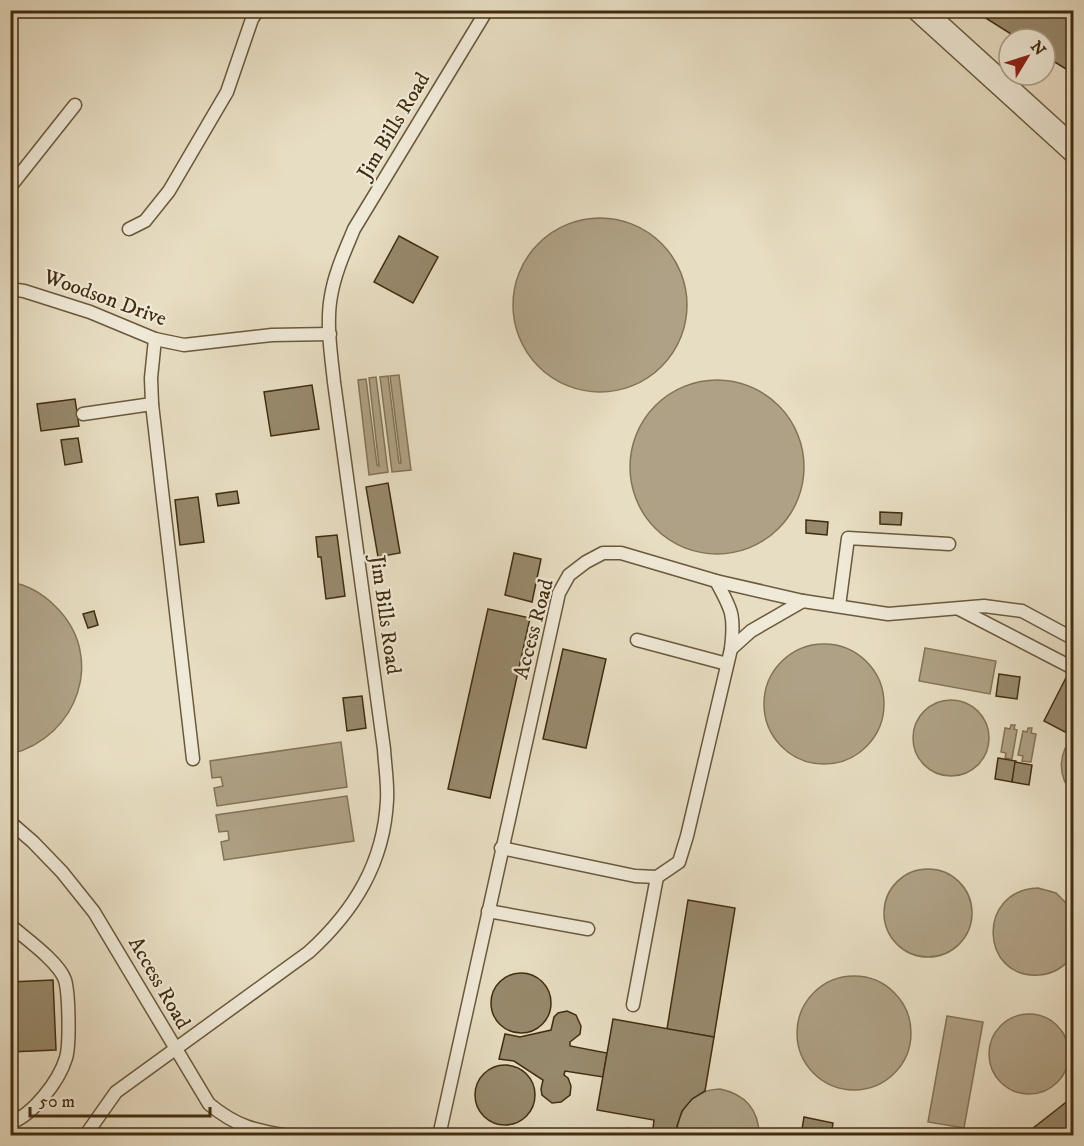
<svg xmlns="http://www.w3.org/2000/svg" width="1084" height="1146" viewBox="0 0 1084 1146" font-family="'IM FELL DW Pica',serif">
<rect width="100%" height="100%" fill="#e7ddc2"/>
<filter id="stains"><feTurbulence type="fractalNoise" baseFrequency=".00333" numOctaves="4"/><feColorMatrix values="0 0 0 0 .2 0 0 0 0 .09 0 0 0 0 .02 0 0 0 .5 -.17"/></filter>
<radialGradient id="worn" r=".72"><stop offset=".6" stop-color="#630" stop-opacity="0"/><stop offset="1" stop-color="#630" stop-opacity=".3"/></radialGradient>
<g fill="#afa185" stroke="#837355" stroke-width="1.5">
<circle cx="600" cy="305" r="87"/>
<path d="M399 375 411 470 392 472 380 377 388 376 399 463H401L390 376Z"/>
<path d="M376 377 388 472 369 475 358 380 366 379 377 465 379 466 369 378Z"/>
<circle cx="717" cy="467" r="87"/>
<path d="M11 582C27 585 43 594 55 606 107 656 78 737 11 754Z"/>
<circle cx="824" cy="704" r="60"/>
<path d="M925 648 996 661 990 694 919 681Z"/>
<circle cx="951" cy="738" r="38"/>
<path d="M1011 725H1015L1014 729 1017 730 1012 759 1005 758 1006 753 1001 752 1005 728 1010 729Z"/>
<path d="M1028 728H1032L1031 733 1036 734 1031 762 1022 761 1023 756 1018 755 1023 731 1027 732Z"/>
<path d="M1073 737V793C1057 777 1058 753 1073 737Z"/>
<path d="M341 742 347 787 217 806 214 788 223 786 221 777 212 778 210 761Z"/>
<path d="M347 796 354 841 224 860 221 842 229 840 228 831 219 832 216 815Z"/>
<circle cx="928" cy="913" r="44"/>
<path d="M1038 888 1056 893 1073 910 1074 954C1065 967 1054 974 1039 975 980 979 976 890 1038 888Z"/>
<circle cx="854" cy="1033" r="57"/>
<circle cx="1029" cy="1054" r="40"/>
<path d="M947 1016 983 1022 964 1128 928 1122Z"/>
<path d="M720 1089C745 1094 759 1110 759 1135L677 1136C677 1109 693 1090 720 1089Z"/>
</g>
<g fill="#97896c" stroke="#412d0e" stroke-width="1.5">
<path d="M988 10H1074V74L1045 56V39H1019L984 17Z"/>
<path d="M399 236 438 257 413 303 374 282Z"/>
<path d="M312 385 319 429 271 436 264 392Z"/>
<path d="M75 399 79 426 41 431 37 404Z"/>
<path d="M78 438 82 462 65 465 61 440Z"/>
<path d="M10 473H15L17 489 10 490Z"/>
<path d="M388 483 400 553 378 557 366 487Z"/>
<path d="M237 491 239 503 218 506 216 494Z"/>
<path d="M198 497 204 542 180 545 175 500Z"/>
<path d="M880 512 902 513 901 525 880 524Z"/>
<path d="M806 520 828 522 827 535 806 533Z"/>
<path d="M337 535 345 596 326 599 321 557H318L316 537Z"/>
<path d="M514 553 541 559 532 602 505 595Z"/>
<path d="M488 609 530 618 490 798 448 789Z"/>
<path d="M94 611 98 625 88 628 83 614Z"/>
<path d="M563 649 606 659 586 748 543 739Z"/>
<path d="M1074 662V716L1065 732 1044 721Z"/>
<path d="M999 674 1020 677 1017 699 996 696Z"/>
<path d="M362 696 366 728 347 731 343 698Z"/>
<path d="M998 758 1016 761 1012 782 995 779Z"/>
<path d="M1015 762 1032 765 1029 785 1012 782Z"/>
<path d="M688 900 735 908 714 1037 667 1029Z"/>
<circle cx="521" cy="1003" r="30"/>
<path d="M53 980 56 1050 10 1052V982Z"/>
<path d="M567 1011 576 1015 581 1026 580 1034 570 1042V1046L607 1053 603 1077 565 1071 564 1075 568 1078 571 1086 570 1095 561 1102 552 1103 542 1095 541 1089 543 1080 514 1061 499 1059 505 1034 520 1037 551 1030 554 1017 558 1013Z"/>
<path d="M613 1019 714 1037 705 1091 692 1099 682 1111 677 1126V1136H652L654 1120 597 1110Z"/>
<circle cx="505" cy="1095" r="30"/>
<path d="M1074 1096V1136H1023Z"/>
<path d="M804 1117 833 1123 831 1136H801Z"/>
<path d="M925 1130 943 1133V1136H924Z"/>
</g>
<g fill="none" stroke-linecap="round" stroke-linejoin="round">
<g stroke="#6a593b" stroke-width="15">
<g id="lane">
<path d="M10 187 75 105"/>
<path d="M129 229 145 221 169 191 227 92 252 19 258 10"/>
<path d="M10 289 24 291 90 312 155 339 184 345 272 335 330 334"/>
<path d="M155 339 151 378 152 404 193 759"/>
<path d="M83 414 152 404"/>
<path d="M839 606 848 538 949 544"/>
<path d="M959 609 1071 667"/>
<path d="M637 640 727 664"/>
<path d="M731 649 751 631 803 601"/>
<path d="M10 822 33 842 62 872 94 912 209 1104C237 1127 254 1130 289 1136"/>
<path d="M501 848 635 876 657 877 679 862 687 836 731 649C735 615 732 610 716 581"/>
<path d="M488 911 588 929"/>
<path d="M10 925C25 938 59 962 65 980 69 994 70 1045 66 1058 59 1081 33 1115 10 1123"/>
<path d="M633 1005 657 877"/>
<path d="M85 1136 116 1092 309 952C354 911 384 863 387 800 388 784 385 766 384 749L334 382C331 354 326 323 331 296 335 272 345 251 354 229L487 10"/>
<path d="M439 1136 559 593 569 575 586 562 603 553H621L716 581 803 601 888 614 984 606 1022 611 1074 639"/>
<path d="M627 1136 629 1135"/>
</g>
</g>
<g stroke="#6a593b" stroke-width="27">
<path id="street" d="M920 10 1074 150"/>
</g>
<use href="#lane" stroke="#efe9d7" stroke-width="12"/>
<use href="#street" stroke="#efe9d7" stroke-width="24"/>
</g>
<g text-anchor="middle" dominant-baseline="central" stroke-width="4.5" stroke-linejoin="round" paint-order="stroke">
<g font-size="21" fill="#412d0e" stroke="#efe9d7">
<text transform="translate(394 126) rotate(-59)">Jim Bills Road</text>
<text transform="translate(105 298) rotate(20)">Woodson Drive</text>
<text transform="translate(385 615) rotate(82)">Jim Bills Road</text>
<text transform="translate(534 629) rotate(-75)">Access Road</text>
<text transform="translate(159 983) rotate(60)">Access Road</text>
</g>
</g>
<rect width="1084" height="1146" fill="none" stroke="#e7ddc2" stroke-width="36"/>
<rect x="12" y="12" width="1060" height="1122" fill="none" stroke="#412d0e" stroke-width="3"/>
<rect x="18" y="18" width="1048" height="1110" fill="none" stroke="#412d0e" stroke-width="1.5"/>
<g transform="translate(1027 57) rotate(52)"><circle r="28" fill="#efe9d7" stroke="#a99e87" stroke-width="1.5"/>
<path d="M0-4.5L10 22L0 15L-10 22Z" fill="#8f2418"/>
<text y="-9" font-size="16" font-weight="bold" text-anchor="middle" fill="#412d0e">N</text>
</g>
<path d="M30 1107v9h180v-9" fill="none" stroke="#412d0e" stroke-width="3"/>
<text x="39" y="1107" font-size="18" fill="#412d0e" stroke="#efe9d7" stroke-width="4.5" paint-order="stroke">50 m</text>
<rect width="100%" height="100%" filter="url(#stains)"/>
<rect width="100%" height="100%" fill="url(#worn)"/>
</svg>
